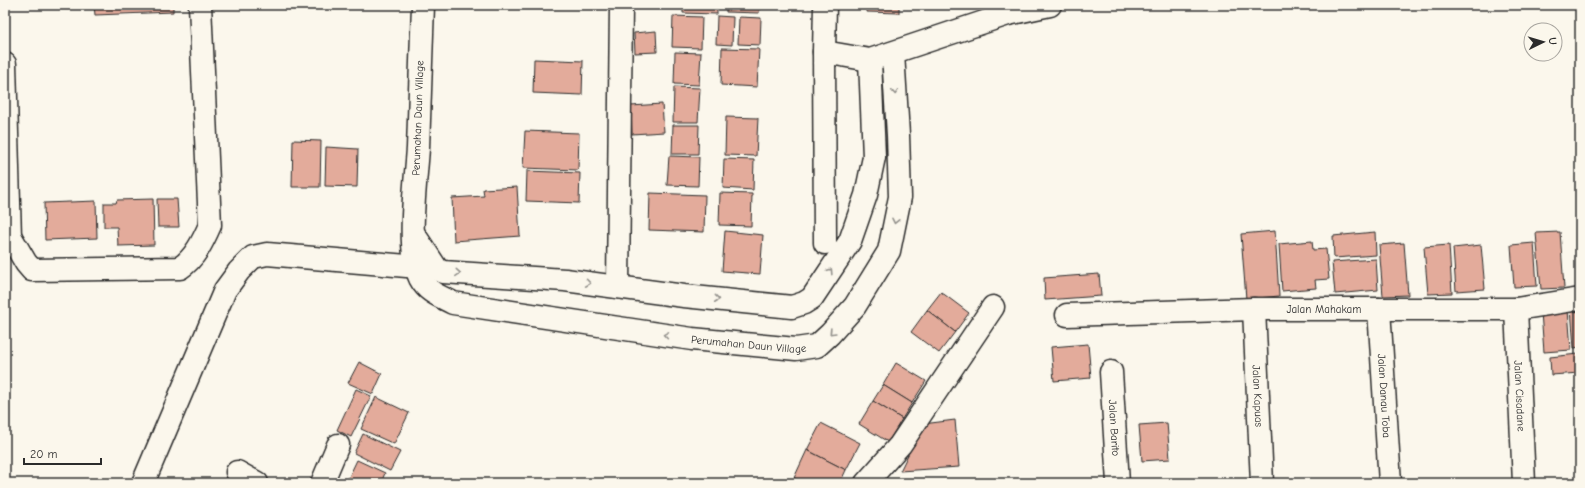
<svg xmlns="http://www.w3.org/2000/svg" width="1585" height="488" viewBox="0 0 1585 488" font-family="'Comic Neue',sans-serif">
<rect width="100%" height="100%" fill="#fbf7ec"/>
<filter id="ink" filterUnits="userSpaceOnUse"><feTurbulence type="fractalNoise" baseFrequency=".025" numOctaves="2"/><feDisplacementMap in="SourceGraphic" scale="8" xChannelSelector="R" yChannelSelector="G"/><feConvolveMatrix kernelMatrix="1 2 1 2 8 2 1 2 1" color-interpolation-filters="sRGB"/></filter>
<g filter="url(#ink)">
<g fill="#e3ab9b" stroke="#2b2b2b">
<path d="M94 5H173V12L95 15Z"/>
<path d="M532 5H596L597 7 532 8Z"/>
<path d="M683 5H717V14L683 13Z"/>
<path d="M726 5H760L759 13 726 12Z"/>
<path d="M867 5H899V13L867 12Z"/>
<path d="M673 16 702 17 701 48 672 47Z"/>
<path d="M717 16 733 17 732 45 716 44Z"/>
<path d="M739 17 761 18 760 45 738 44Z"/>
<path d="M656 31 657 52 635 53 634 33Z"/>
<path d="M722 48 759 49 757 87 721 85Z"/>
<path d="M675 52 701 53 699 85 674 84Z"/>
<path d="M534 59 583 61 582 95 533 93Z"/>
<path d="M674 87 700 88 698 122H673Z"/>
<path d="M662 104 664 132 632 134 631 106Z"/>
<path d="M726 117 758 118 756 156 725 155Z"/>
<path d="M673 125H699L698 154H672Z"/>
<path d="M525 131 579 133 578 170 523 168Z"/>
<path d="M293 140 321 141 320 187H292Z"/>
<path d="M326 147 358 149 357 187 325 186Z"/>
<path d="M669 156 699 157 698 186 667 185Z"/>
<path d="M724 159 754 160 753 190 723 188Z"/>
<path d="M527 171 580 173 579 203 526 201Z"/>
<path d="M517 187 520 236 454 241 452 198 484 196 483 189Z"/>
<path d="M650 193 705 195 704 232 649 230Z"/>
<path d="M720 193 752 194 751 226 719 225Z"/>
<path d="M153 199 154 245 118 246 117 227H104V203H116L117 200Z"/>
<path d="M157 199H177L179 227H158Z"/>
<path d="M96 201 97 238 45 240 44 203Z"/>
<path d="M725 231 763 235 760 274 722 271Z"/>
<path d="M1275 231 1279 296 1246 299 1241 234Z"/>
<path d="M1375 232 1376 255 1334 258 1333 236Z"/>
<path d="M1560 232 1564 288 1541 289 1536 233Z"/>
<path d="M1312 241 1313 250 1326 249 1329 279 1315 280 1316 288 1282 291 1279 244Z"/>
<path d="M1404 243 1408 295 1383 296 1379 245Z"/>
<path d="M1534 243 1537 286 1514 287 1511 245Z"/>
<path d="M1449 245 1452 293 1428 294 1424 247Z"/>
<path d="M1481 245 1485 289 1456 291 1453 248Z"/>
<path d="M1376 259 1378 290 1335 294 1332 262Z"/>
<path d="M1099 274 1101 296 1045 300 1044 278Z"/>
<path d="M941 292 969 313 955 332 927 310Z"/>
<path d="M1580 308V347L1574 348 1571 309Z"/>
<path d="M927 310 955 332 939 353 911 332Z"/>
<path d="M1568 310 1571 350 1544 352 1541 312Z"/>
<path d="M1088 344 1091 378 1054 381 1051 347Z"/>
<path d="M1578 354 1580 373 1551 375 1550 357Z"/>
<path d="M359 362 382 374 373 394 348 383Z"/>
<path d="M896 363 926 381 912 403 883 385Z"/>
<path d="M883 385 912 403 902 419 873 401Z"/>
<path d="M356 389 371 396 351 437 337 430Z"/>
<path d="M376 397 409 413 394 444 361 429Z"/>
<path d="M873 401 902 419 888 442 859 424Z"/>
<path d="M955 420 959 467 900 471 923 424Z"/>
<path d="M821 423 860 443 846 470 807 450Z"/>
<path d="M1167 423 1170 459 1142 461 1139 425Z"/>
<path d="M363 434 400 452 390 471 354 453Z"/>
<path d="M807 450 846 470 840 483H805L794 478Z"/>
<path d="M357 460 385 473 381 483H346Z"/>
</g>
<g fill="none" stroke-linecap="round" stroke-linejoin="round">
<g stroke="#2b2b2b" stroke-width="25">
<g id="minor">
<path id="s1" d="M423 5C421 53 420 101 418 148 416 181 406 250 420 278 428 293 440 296 453 303L692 339 796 349 817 346 830 334 855 306 889 251 900 197 898 135 893 53"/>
<path d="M824 52 870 60 1008 14 1050 5"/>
<path d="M5 64 10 237"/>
<path d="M5 227 26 263 32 270 180 268C195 258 203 241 210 225L200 5"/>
<path d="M414 234 437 269 443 272 565 280 684 296 792 307 804 303 812 298 850 241 866 195 874 157 870 60"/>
<path d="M825 243 824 52 825 5"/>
<path d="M618 287 621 5"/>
<path id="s2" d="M1254 309 1262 483"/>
<path id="s3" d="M1379 309 1390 483"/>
<path id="s4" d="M1516 309 1524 483"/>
<path id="s5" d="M1067 315 1254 309H1516L1580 299"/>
<path id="s6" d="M1111 372 1118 483"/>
<path d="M237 472 257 483"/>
<path d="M143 483 225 290 239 271 253 257 267 254 430 268"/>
<path d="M322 483 338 445"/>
<path d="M866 483 900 445 993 307"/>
</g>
</g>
<use href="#minor" stroke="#fbf7ec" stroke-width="22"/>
</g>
<defs><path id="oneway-chevron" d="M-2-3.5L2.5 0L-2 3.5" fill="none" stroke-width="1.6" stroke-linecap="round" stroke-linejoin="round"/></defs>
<g stroke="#93918c">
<use href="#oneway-chevron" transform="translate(895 92) rotate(86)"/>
<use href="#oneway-chevron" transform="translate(895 221) rotate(102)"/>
<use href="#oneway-chevron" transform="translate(830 271) rotate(-57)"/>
<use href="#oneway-chevron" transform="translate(458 273) rotate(4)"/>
<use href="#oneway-chevron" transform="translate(588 283) rotate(8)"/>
<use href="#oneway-chevron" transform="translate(717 299) rotate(6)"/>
<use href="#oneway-chevron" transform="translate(832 332) rotate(134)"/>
<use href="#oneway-chevron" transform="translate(666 335) rotate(-171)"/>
</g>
</g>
<g text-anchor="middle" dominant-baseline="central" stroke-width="3" stroke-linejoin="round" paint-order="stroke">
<g font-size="11" fill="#2b2b2b" stroke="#fbf7ec">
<text transform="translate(418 118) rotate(-88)">Perumahan Daun Village</text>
<text stroke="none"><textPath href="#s5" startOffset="257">Jalan Mahakam</textPath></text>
<text stroke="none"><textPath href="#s1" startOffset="615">Perumahan Daun Village</textPath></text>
<text stroke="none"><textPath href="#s2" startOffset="87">Jalan Kapuas</textPath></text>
<text stroke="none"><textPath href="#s3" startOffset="87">Jalan Danau Toba</textPath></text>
<text stroke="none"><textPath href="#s4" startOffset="87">Jalan Cisadane</textPath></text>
<text stroke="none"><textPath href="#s6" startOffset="56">Jalan Barito</textPath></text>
</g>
</g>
<rect width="1585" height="488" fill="none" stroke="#fbf7ec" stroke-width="20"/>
<rect x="10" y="10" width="1565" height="468" fill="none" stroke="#2b2b2b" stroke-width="1.5" filter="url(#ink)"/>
<g transform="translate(1543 42) rotate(85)"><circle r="19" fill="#fbf7ec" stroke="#a8a59f"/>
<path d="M0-3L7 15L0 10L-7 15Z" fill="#2b2b2b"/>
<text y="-6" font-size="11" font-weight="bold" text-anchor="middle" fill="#2b2b2b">U</text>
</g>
<path d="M24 458v6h77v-6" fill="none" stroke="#2b2b2b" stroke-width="2"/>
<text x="30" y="458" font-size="12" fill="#2b2b2b" stroke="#fbf7ec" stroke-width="3" paint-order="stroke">20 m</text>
</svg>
